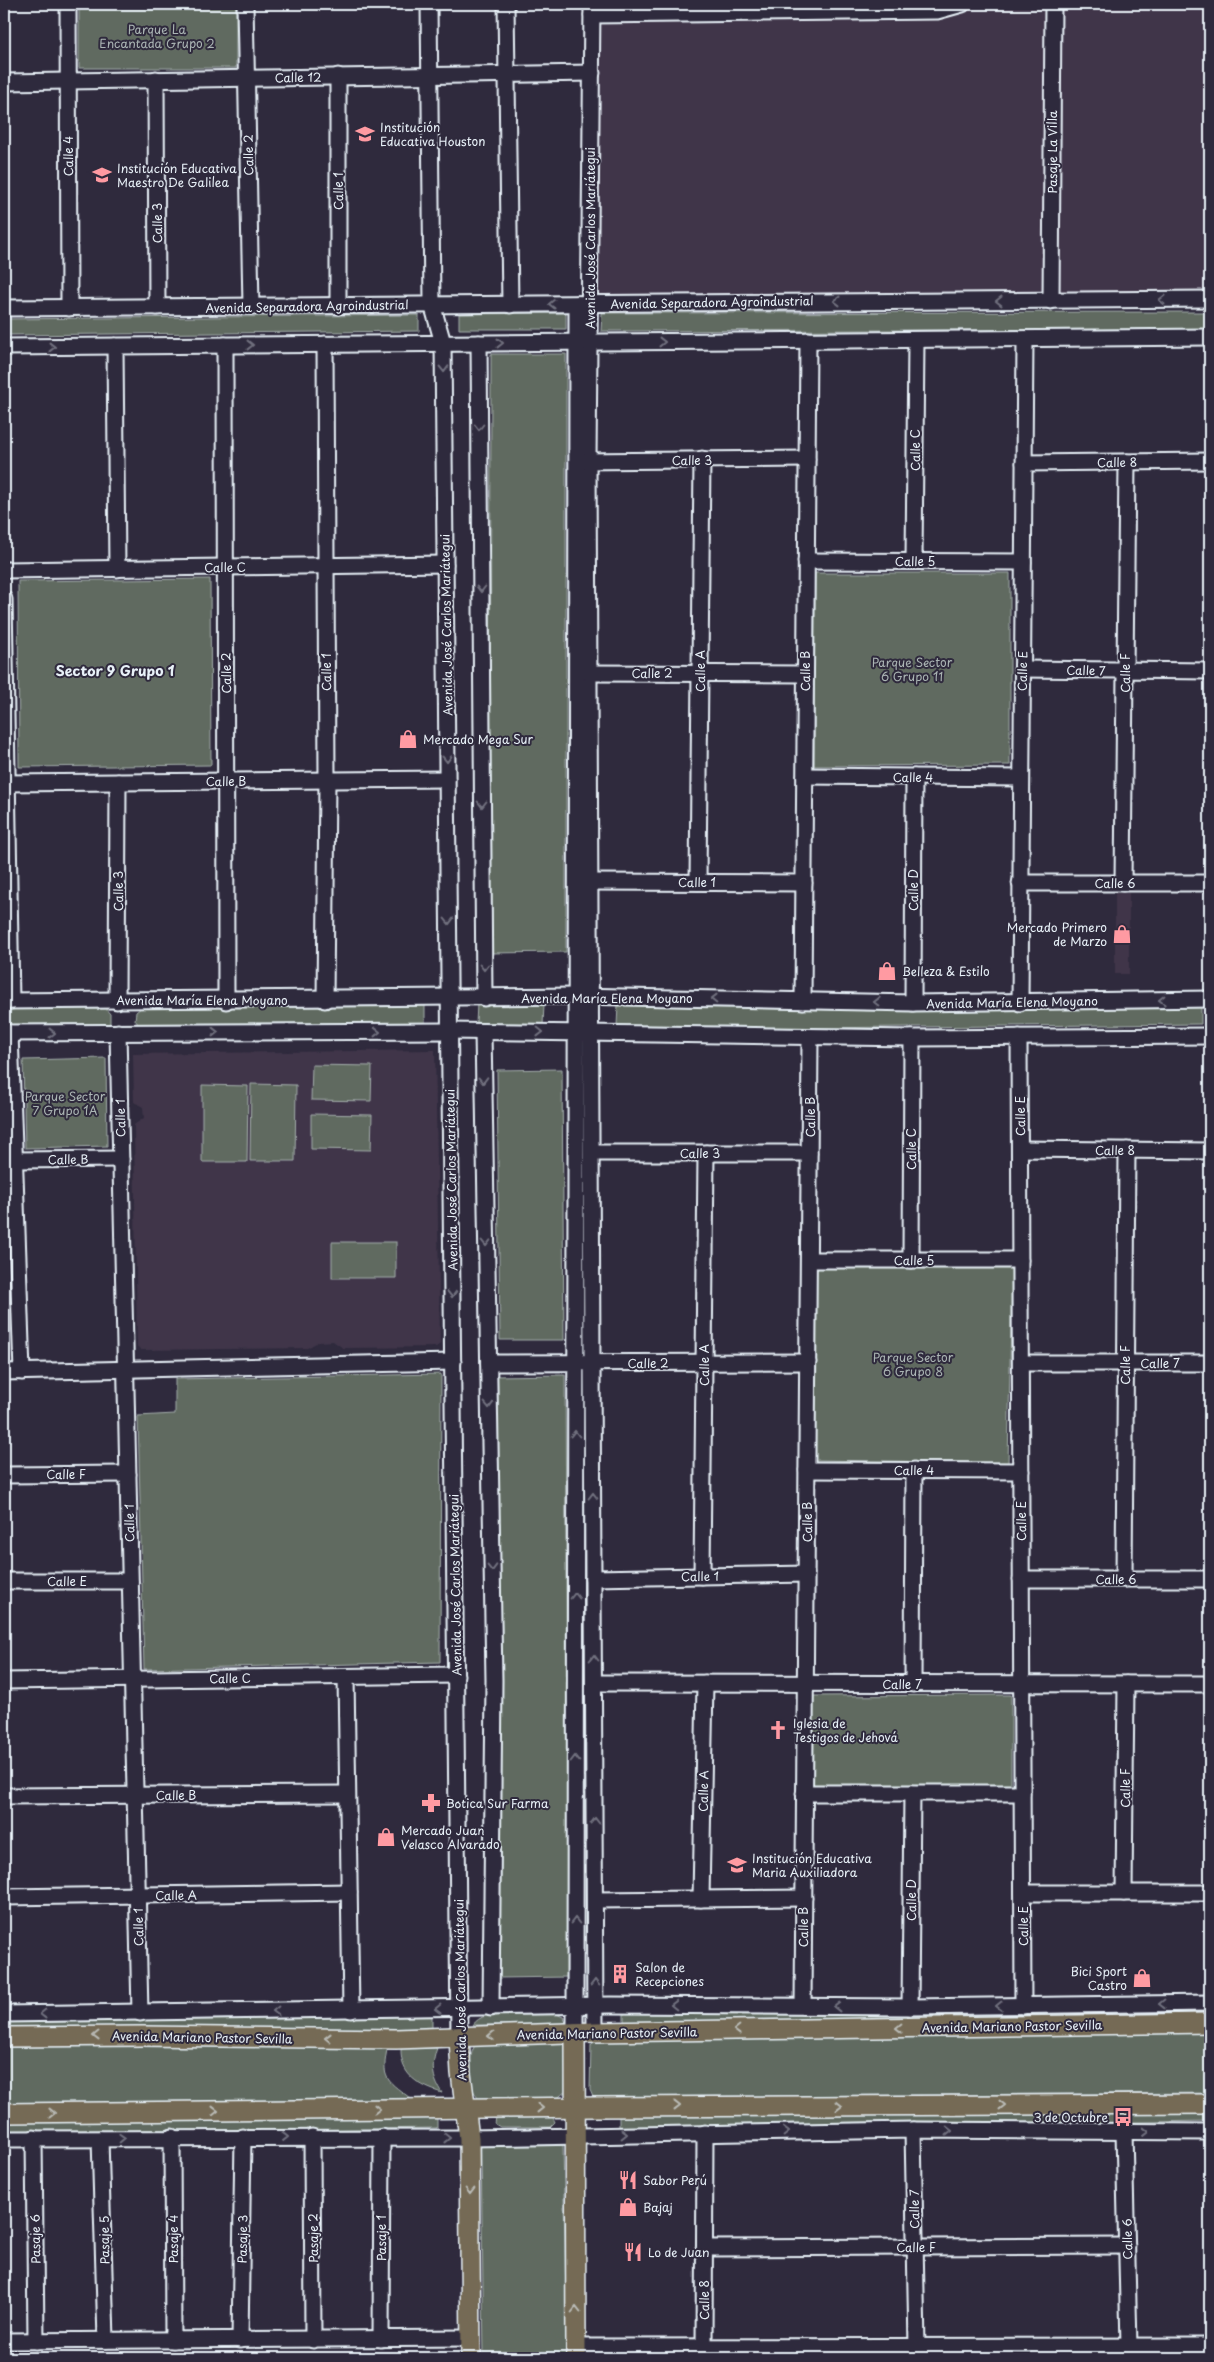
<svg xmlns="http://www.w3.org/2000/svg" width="1214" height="2362" viewBox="0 0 1214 2362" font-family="'Playpen Sans',sans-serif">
<rect width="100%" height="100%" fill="#2f2a3d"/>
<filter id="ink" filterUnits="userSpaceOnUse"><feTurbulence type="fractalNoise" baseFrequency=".02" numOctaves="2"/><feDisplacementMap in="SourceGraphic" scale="10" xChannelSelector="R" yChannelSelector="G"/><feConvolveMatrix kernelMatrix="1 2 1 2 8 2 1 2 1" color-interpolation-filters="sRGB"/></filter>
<g filter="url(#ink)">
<g fill="#40364a">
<path d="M589 4H1210V293L589 298Z"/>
<rect x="1115" y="893" width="14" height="81"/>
<path d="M435 1050 440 1344 436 1347 343 1348 333 1341 318 1342 307 1348 141 1350 137 1346 134 1125 144 1118 143 1107 134 1102 133 1054Z"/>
</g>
<g fill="#616b60" stroke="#a4aeac">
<rect x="79" y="4" width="157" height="64"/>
<path d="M1210 312V329L601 331 602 313Z"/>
<path d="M566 313V329H459V314Z"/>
<path d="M419 315V331L4 335V319Z"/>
<path d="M491 354H566V952L490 953Z"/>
<path d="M815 573H1010V765L814 766Z"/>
<path d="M210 579 211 765 19 767 18 581Z"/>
<path d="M477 1003 544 1004 543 1025 476 1024Z"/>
<path d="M425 1005V1024L139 1025 135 1020 136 1012 141 1008Z"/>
<path d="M618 1005 1015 1009 1201 1006V1024L807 1028 617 1026Z"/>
<path d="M105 1008 110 1014V1023L104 1027 4 1028V1009Z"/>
<path d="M106 1058 107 1146 25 1148 23 1060Z"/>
<path d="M312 1065 372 1066 371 1101 311 1100Z"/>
<path d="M562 1069 564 1340H500L497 1070Z"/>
<path d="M251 1084 296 1085 295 1161H250Z"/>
<path d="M202 1085 248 1086 247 1162H202Z"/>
<path d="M311 1114 372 1115 371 1150 311 1149Z"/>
<rect x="332" y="1242" width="64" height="36"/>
<path d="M815 1266 1012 1267 1008 1463 813 1460Z"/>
<path d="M441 1374 440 1662 144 1669 138 1416 175 1414V1379Z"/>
<path d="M565 1375 568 1977 498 1978 494 1376Z"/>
<path d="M1011 1695V1785L812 1786V1696Z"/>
<path d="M624 2007 1210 2008V2017L624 2024Z"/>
<path d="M550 2011 563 2017 567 2024 473 2025C484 2007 530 2012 550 2011Z"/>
<path d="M432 2013V2030L302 2028 4 2029V2017Z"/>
<path d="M1210 2033V2093L593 2097 590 2090 591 2045 596 2039Z"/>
<path d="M563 2040 566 2048V2091L555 2100 479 2099C468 2089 467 2055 476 2044Z"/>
<path d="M388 2045C380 2081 387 2080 414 2101L4 2103V2047Z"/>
<path d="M437 2048C431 2065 432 2078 442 2093 420 2086 400 2076 401 2049Z"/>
<path d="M1210 2109V2121L619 2129V2114Z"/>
<path d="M437 2116V2128L4 2134V2119Z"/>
<path d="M552 2116 555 2122 550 2127H500L495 2124 496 2117Z"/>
<path d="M563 2145 567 2358H484L481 2146Z"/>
</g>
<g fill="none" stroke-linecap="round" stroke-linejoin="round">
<g stroke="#e8f1f8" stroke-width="19">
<g id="minor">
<path d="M68 4 69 308"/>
<path d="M245 4 251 306"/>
<path d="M429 4 432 304 443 343 459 2037"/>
<path d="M506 4 510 305"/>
<path d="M592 4 588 461 595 2032"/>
<path d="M592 15 937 11 962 4"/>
<path d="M156 79 157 307"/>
<path d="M4 82 592 73"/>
<path d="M1051 301 1053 4"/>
<path d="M338 306V76"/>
<path d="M4 308 1210 299"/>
<path d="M479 343 484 998"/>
<path d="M225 345 226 1001"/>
<path d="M115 346 117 569"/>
<path d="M4 347 1210 337"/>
<path d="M579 461 807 459"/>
<path d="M1024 463 1210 461"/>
<path d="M806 561 1023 562"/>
<path d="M914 561 916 340"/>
<path d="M4 570 445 564"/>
<path d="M4 599 11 1001"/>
<path d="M1022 669 1210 671"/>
<path d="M589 673 805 674"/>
<path d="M805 776 1021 778"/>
<path d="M4 783 447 779"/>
<path d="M590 882 804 883"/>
<path d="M698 882 702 459"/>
<path d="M1020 883H1210"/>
<path d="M1123 883 1127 462"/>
<path d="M325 1000 327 780 325 344"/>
<path d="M4 1001 576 996 913 1003 1210 999"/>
<path d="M117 1001 118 782"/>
<path d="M803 1001 808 340"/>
<path d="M913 1003 914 777"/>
<path d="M1020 1003 1025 339"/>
<path d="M118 1032 140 2013"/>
<path d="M483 1032 494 1680 491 2008"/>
<path d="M4 1033 450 1031 912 1038 1210 1036"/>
<path d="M10 1033 22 1372"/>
<path d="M1019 1037 1023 2006"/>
<path d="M1020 1149 1210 1151"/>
<path d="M592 1153H809"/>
<path d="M14 1160 121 1159"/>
<path d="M809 1260H1020"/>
<path d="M911 1260 912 1038"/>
<path d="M489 1363 808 1362"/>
<path d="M1021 1363H1210"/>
<path d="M4 1372 453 1362"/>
<path d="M807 1470 1021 1471"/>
<path d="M4 1475 128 1474"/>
<path d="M702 1576 706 1153"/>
<path d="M593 1578 806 1574"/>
<path d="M1021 1579H1210"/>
<path d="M1124 1579 1127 1150"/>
<path d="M4 1581H130"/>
<path d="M346 1677 351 2010"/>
<path d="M4 1681 456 1675"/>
<path d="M594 1683 1210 1684"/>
<path d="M913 1684 914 1470"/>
<path d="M804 1793H1022"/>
<path d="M4 1796 347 1794"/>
<path d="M1023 1893H1210"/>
<path d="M1124 1893 1126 1684"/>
<path d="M4 1897 349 1892"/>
<path d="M701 1899 705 1683"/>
<path d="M595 1900 804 1898"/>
<path d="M803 2006 810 1037"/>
<path d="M910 2007 912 1793"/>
<path d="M4 2014 610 2005 910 2007 1210 2003"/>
<path d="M575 2033 577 304"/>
<path d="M913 2130 917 2347"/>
<path d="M1124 2132 1129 2346"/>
<path d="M172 2137 173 2340"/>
<path d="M312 2137 313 2340"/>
<path d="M34 2138 36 2341"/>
<path d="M4 2139 469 2138 913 2130 1210 2132"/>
<path d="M100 2139 106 2340"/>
<path d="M704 2248 1127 2246"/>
<path d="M381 2339 382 2137"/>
<path d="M240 2340 243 2137"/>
<path d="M4 2341 470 2338"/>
<path d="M576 2347 1210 2346"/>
<path d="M704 2348 705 2133"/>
</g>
</g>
<g stroke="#e8f1f8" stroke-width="22">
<g id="major">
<path d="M575 2033 576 2358"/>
<path d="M4 2037 143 2036 396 2039 595 2032 1210 2023"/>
<path d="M459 2037 461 2073 469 2138 471 2358"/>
<path d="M4 2113 598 2107 1210 2104"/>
</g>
</g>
<use href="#minor" stroke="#2f2a3d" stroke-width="15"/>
<use href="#major" stroke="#746b55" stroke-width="19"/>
</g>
<defs><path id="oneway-chevron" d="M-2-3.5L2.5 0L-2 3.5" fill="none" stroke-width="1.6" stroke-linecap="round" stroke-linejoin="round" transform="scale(1.25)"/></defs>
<g stroke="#70707e">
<use href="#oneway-chevron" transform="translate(1162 300) rotate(180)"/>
<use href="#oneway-chevron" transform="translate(837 301) rotate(-180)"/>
<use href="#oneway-chevron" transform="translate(999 301) rotate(-180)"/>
<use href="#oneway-chevron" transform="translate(552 304) rotate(179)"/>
<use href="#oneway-chevron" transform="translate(662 342)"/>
<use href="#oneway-chevron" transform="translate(500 343)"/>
<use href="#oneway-chevron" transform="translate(250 345)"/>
<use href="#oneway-chevron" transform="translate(52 347)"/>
<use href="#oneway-chevron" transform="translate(444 369) rotate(89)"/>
<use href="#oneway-chevron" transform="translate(479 427) rotate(90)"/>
<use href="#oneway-chevron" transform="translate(481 589) rotate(90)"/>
<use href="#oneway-chevron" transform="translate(447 759) rotate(89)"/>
<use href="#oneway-chevron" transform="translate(482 804) rotate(90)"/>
<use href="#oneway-chevron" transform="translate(449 921) rotate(89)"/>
<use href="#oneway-chevron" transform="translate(484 967) rotate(90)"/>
<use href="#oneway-chevron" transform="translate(714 999) rotate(-179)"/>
<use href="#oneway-chevron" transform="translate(1162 1000) rotate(179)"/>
<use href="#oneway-chevron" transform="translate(877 1002) rotate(-179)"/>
<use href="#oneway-chevron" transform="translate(215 1032)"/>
<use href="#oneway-chevron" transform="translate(377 1032)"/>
<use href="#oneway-chevron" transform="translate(540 1032) rotate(1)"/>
<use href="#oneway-chevron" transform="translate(52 1033)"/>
<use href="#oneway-chevron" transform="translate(483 1080) rotate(89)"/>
<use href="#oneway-chevron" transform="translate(486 1243) rotate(89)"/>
<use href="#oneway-chevron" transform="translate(452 1294) rotate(89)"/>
<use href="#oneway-chevron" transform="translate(489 1405) rotate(89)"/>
<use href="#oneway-chevron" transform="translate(575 1434) rotate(-90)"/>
<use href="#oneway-chevron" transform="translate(593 1496) rotate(-90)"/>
<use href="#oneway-chevron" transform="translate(492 1568) rotate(89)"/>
<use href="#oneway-chevron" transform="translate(575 1596) rotate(-90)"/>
<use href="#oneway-chevron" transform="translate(594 1658) rotate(-90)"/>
<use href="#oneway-chevron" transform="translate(575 1759) rotate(-90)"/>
<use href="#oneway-chevron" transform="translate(595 1821) rotate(-90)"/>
<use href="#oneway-chevron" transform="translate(575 1921) rotate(-90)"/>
<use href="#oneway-chevron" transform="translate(595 1983) rotate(-90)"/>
<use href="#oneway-chevron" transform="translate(1162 2004) rotate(179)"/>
<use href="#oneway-chevron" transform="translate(674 2005) rotate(-179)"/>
<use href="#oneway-chevron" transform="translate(999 2006) rotate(179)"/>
<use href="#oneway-chevron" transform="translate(837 2007) rotate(-180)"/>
<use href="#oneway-chevron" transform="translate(438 2009) rotate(179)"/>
<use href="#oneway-chevron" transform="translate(276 2011) rotate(179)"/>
<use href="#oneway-chevron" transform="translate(43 2014) rotate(179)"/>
<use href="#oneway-chevron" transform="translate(949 2131)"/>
<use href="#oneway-chevron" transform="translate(786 2132) rotate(-1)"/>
<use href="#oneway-chevron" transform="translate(1146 2132)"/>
<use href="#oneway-chevron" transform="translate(624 2134) rotate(-1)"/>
<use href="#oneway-chevron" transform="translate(285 2137)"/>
<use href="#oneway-chevron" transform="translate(122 2138) rotate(-2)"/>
<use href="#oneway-chevron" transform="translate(447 2138) rotate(1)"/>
</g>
<g stroke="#babbb7">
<use href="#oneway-chevron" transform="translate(899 2028) rotate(179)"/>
<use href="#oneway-chevron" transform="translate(737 2030) rotate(179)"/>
<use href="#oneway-chevron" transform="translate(96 2036) rotate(179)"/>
<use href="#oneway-chevron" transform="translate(491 2036) rotate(178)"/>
<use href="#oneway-chevron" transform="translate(328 2038) rotate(-179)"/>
<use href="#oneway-chevron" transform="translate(1002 2105)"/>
<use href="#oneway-chevron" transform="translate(677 2106)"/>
<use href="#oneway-chevron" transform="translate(839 2106)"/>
<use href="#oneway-chevron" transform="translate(540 2108)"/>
<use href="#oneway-chevron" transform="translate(377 2109) rotate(-1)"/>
<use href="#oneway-chevron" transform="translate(215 2111) rotate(-1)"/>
<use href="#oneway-chevron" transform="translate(52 2113) rotate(-1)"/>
<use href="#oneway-chevron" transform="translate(470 2191) rotate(90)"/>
<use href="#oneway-chevron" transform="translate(576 2310) rotate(-90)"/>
</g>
</g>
<defs>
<g id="school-bare" transform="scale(1.5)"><path d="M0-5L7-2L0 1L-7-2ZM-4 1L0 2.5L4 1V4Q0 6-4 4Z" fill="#ff9aa2" stroke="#2f2a3d" stroke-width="2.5" paint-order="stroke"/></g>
<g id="shop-bare" transform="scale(1.5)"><path d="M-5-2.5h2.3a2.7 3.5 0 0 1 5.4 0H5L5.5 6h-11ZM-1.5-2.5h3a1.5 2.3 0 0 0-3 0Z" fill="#ff9aa2" stroke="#2f2a3d" stroke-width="2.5" paint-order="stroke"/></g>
<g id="church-bare" transform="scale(1.5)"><path d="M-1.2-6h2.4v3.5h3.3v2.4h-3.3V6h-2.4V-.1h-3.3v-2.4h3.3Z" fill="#ff9aa2" stroke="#2f2a3d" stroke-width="2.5" paint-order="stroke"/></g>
<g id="pharmacy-bare" transform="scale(1.5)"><path d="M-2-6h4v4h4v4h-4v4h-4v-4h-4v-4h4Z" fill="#ff9aa2" stroke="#2f2a3d" stroke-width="2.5" paint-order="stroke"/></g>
<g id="building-bare" transform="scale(1.5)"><path d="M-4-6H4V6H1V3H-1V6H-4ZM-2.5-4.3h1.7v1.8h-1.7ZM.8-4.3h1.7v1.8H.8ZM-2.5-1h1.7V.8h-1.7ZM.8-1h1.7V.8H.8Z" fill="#ff9aa2" stroke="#2f2a3d" stroke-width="2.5" paint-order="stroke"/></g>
<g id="bus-bare" transform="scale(1.5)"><path d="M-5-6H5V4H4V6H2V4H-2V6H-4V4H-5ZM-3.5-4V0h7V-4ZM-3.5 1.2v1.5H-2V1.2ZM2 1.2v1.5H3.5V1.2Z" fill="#ff9aa2" stroke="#2f2a3d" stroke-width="2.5" paint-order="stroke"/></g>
<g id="restaurant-bare" transform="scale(1.5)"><path d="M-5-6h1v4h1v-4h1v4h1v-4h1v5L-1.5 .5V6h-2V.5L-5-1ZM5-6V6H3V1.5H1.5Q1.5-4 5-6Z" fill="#ff9aa2" stroke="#2f2a3d" stroke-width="2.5" paint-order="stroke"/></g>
</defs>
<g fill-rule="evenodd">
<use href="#school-bare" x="365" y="134"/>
<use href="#school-bare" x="102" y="175"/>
<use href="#shop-bare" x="408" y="739"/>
<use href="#shop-bare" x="1122" y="934"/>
<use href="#shop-bare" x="887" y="971"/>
<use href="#church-bare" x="778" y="1730"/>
<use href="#pharmacy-bare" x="431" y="1803"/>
<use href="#shop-bare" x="386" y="1837"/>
<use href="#school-bare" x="737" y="1865"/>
<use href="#building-bare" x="620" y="1974"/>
<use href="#shop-bare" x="1142" y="1978"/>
<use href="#bus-bare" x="1123" y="2117"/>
<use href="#restaurant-bare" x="628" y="2180"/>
<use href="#shop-bare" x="628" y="2207"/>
<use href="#restaurant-bare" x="633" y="2252"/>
</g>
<g text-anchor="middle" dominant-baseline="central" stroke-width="4" stroke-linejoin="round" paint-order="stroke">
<g font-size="12" fill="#abb5b4" stroke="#2f2a3d">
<text x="157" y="29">Parque La<tspan x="157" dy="14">Encantada Grupo 2</tspan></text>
<text x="912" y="662">Parque Sector<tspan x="912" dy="14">6 Grupo 11</tspan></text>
<text x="65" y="1096">Parque Sector<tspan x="65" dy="14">7 Grupo 1A</tspan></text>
<text x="913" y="1357">Parque Sector<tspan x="913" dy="14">6 Grupo 8</tspan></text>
</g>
<g font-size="12" fill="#e8f1f8" stroke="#2f2a3d">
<text transform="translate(298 77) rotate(-1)">Calle 12</text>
<text transform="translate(1052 152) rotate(-90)">Pasaje La Villa</text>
<text transform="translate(248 155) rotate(-91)">Calle 2</text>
<text transform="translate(68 156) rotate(-90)">Calle 4</text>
<text transform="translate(338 191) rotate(-90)">Calle 1</text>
<text transform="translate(157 223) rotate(-90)">Calle 3</text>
<text transform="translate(590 238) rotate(-90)">Avenida José Carlos Mariátegui</text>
<text transform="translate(712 302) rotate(-1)">Avenida Separadora Agroindustrial</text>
<text transform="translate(307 306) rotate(-1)">Avenida Separadora Agroindustrial</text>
<text transform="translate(915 450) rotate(-90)">Calle C</text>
<text x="692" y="460">Calle 3</text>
<text transform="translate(1117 462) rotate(-1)">Calle 8</text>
<text x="915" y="561">Calle 5</text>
<text transform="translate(225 567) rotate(-1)">Calle C</text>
<text transform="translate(446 625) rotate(-91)">Avenida José Carlos Mariátegui</text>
<text transform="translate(1086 670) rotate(1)">Calle 7</text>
<text transform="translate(700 671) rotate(-90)">Calle A</text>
<text transform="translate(805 671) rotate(-90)">Calle B</text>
<text transform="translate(1022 671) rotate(-89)">Calle E</text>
<text transform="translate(326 672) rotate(-90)">Calle 1</text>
<text transform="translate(226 673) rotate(-90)">Calle 2</text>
<text x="652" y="673">Calle 2</text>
<text transform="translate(1125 673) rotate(-90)">Calle F</text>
<text x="913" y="777">Calle 4</text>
<text x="226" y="781">Calle B</text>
<text x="697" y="882">Calle 1</text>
<text x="1115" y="883">Calle 6</text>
<text transform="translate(913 890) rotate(-90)">Calle D</text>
<text transform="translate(118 891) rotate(-90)">Calle 3</text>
<text x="607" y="998">Avenida María Elena Moyano</text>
<text x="202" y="1000">Avenida María Elena Moyano</text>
<text transform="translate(1012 1002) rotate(-1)">Avenida María Elena Moyano</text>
<text transform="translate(1020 1116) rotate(-90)">Calle E</text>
<text transform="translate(810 1117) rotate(-90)">Calle B</text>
<text transform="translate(120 1118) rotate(-91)">Calle 1</text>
<text transform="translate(911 1149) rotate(-90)">Calle C</text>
<text x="1115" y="1150">Calle 8</text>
<text x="700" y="1153">Calle 3</text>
<text transform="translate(68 1159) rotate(-1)">Calle B</text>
<text transform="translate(451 1180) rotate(-91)">Avenida José Carlos Mariátegui</text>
<text x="914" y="1260">Calle 5</text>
<text x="648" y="1363">Calle 2</text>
<text x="1160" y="1363">Calle 7</text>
<text transform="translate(704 1365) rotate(-90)">Calle A</text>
<text transform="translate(1125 1365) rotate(-90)">Calle F</text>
<text x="914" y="1470">Calle 4</text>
<text x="66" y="1474">Calle F</text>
<text transform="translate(1021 1521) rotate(-90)">Calle E</text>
<text transform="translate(807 1522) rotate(-90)">Calle B</text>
<text transform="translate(129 1523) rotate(-91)">Calle 1</text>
<text transform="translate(700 1576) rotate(-1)">Calle 1</text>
<text x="1116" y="1579">Calle 6</text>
<text x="67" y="1581">Calle E</text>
<text transform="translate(455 1585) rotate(-91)">Avenida José Carlos Mariátegui</text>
<text transform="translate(230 1678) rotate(-1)">Calle C</text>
<text x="902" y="1684">Calle 7</text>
<text transform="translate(1125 1788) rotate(-90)">Calle F</text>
<text transform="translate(703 1791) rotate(-89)">Calle A</text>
<text x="176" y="1795">Calle B</text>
<text transform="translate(176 1895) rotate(-1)">Calle A</text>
<text transform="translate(911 1900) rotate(-90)">Calle D</text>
<text transform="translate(1023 1926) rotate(-90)">Calle E</text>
<text transform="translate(138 1927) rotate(-91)">Calle 1</text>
<text transform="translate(803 1927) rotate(-90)">Calle B</text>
<text transform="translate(460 1990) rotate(-91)">Avenida José Carlos Mariátegui</text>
<text transform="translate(1012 2026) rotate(-1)">Avenida Mariano Pastor Sevilla</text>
<text transform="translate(607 2033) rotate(-1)">Avenida Mariano Pastor Sevilla</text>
<text transform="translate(202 2037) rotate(1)">Avenida Mariano Pastor Sevilla</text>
<text transform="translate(914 2209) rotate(-91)">Calle 7</text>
<text transform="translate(313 2238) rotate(-90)">Pasaje 2</text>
<text transform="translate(381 2238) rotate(-90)">Pasaje 1</text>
<text transform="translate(35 2239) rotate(-91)">Pasaje 6</text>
<text transform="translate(173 2239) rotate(-90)">Pasaje 4</text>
<text transform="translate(242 2239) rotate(-89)">Pasaje 3</text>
<text transform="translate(1127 2239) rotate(-91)">Calle 6</text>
<text transform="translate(104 2240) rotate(-91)">Pasaje 5</text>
<text x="916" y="2247">Calle F</text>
<text transform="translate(704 2300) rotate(-90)">Calle 8</text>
</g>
<g font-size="12" fill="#e8f1f8" stroke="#2f2a3d" text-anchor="start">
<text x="380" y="127">Institución<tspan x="380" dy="14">Educativa Houston</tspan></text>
<text x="117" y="168">Institución Educativa<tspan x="117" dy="14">Maestro De Galilea</tspan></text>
<text x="423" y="739">Mercado Mega Sur</text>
<text x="1107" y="927" text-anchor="end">Mercado Primero<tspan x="1107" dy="14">de Marzo</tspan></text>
<text x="902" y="971">Belleza &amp; Estilo</text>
<text x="793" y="1723">Iglesia de<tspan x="793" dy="14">Testigos de Jehová</tspan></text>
<text x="446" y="1803">Botica Sur Farma</text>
<text x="401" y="1830">Mercado Juan<tspan x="401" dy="14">Velasco Alvarado</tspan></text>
<text x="752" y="1858">Institución Educativa<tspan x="752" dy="14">Maria Auxiliadora</tspan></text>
<text x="635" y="1967">Salon de<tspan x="635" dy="14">Recepciones</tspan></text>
<text x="1127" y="1971" text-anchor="end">Bici Sport<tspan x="1127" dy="14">Castro</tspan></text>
<text x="1108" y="2117" text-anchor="end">3 de Octubre</text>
<text x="643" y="2180">Sabor Perú</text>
<text x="643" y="2207">Bajaj</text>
<text x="648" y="2252">Lo de Juan</text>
</g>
<g font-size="14" font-weight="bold" fill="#e8f1f8" stroke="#2f2a3d">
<text x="115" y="670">Sector 9 Grupo 1</text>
</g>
</g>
<rect width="1214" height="2362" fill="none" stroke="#2f2a3d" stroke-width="20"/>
<rect x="10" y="10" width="1194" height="2342" fill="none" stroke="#e8f1f8" stroke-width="2" filter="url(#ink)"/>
</svg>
